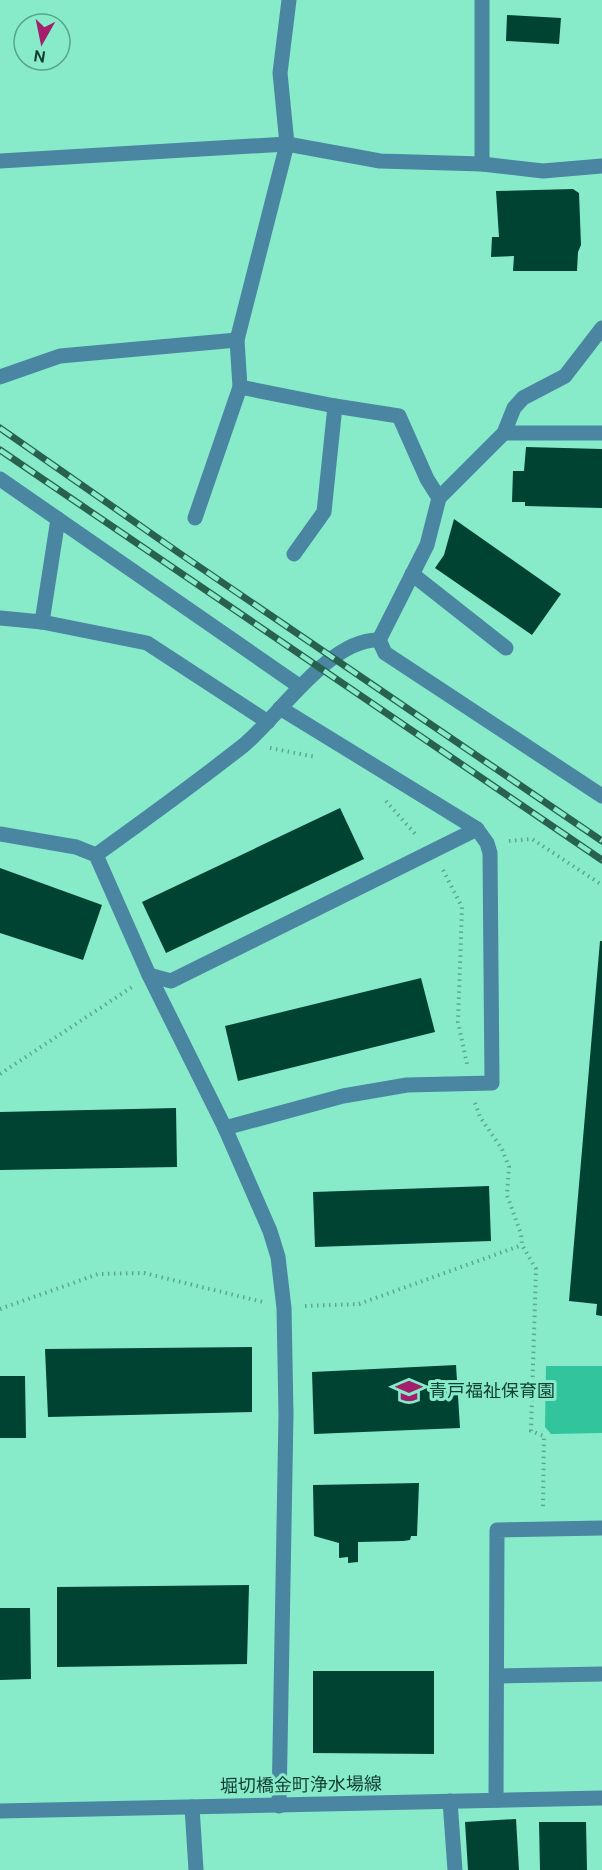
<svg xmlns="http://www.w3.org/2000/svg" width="602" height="1870" viewBox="0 0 602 1870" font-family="'DM Sans','Noto Sans JP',sans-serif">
<rect width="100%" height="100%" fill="#87ebca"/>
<path fill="#32c49d" d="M546 1366H602V1433L551 1434 545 1427Z"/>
<g fill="#014333">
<path d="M507 15 561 18 559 44 506 41Z"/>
<path d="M573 189 579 193 581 245 578 252 577 271H513L514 256 491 257 492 237H499L496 191Z"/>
<path d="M526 447 602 449V508L525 506V502H512L513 471H524Z"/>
<path d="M454 519 561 594 532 635 435 568 444 555Z"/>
<path d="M340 808 364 859 166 953 142 902Z"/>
<path d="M0 868 102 905 83 960 0 933Z"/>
<path d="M600 941H602V1316L596 1315 597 1304 569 1301Z"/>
<path d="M421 978 435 1032 238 1081 225 1026Z"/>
<path d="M176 1108 177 1167 0 1170V1112Z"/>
<path d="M489 1186 491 1241 315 1247 313 1192Z"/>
<path d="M252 1347V1412L48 1417 45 1349Z"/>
<path d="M456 1365 460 1428 314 1434 312 1372Z"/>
<path d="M0 1376H25L26 1438H0Z"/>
<path d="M419 1483 417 1536H411L410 1540 403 1541 358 1542V1562L348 1563V1557L339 1558V1543L314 1536 313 1485Z"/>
<path d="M249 1585 247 1664 57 1667V1587Z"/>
<path d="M0 1608H30L31 1679 0 1680Z"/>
<path d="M313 1671H434V1754L313 1753Z"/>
<path d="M516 1819 519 1870H468L465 1822Z"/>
<path d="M539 1822H586L587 1870H540Z"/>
</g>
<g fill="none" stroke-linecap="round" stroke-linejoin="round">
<g stroke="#5aa98f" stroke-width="4" stroke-dasharray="1.5 4.5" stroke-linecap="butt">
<path d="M270 748 316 757"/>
<path d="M386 801 417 836"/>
<path d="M509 841 532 839 602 885"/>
<path d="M443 870 462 907 458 1022 467 1064"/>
<path d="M0 1074 132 987"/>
<path d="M475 1103 480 1117 502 1149 509 1167 507 1195 521 1234 522 1245 536 1269 531 1431 544 1436 543 1507"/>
<path d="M305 1306 359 1304 522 1245"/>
<path d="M0 1309 98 1274 144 1273 263 1302"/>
</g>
<g stroke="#4a85a2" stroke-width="15">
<path d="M289 0 280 73 287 144 237 340 240 387 335 406 399 416 427 479 439 498"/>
<path d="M482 0V164"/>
<path d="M0 161 287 144 380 161 482 164 543 171 602 166"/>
<path d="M0 377 60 356 237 340"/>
<path d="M504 433H602"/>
<path d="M0 479 299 686"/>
<path d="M195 518 240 387"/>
<path d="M294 554 324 512 335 406"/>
<path d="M412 574 506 648"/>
<path d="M0 618 42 622 147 643 268 722"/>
<path d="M42 622 58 519"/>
<path d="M379 640 427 545 439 498 504 433 514 408 523 398 565 376 602 328"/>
<path d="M379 640 385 653 602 796"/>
<path d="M280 708 477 829"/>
<path d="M0 834 76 847 96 855 149 975 225 1128 270 1231 278 1257 284 1308 286 1414 279 1806"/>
<path d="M96 855C146 819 196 783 244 745 279 716 330 638 379 640"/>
<path d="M149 975 171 981 477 829 487 843 490 853 492 1083 407 1085 343 1096 225 1128"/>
<path d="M497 1676 602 1674"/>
<path d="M496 1800 497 1530 602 1528"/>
<path d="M450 1801 455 1870"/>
<path d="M192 1807 196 1870"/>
<path d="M0 1811 602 1798"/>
</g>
<g stroke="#296150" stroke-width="7">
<g id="rail">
<path d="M0 428 182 555 602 841"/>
<path d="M0 450 602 860"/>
</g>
</g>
<use href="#rail" stroke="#87ebca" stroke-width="4.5" stroke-dasharray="14" stroke-linecap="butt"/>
</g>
<defs>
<g id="school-bare" transform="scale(2.07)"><path d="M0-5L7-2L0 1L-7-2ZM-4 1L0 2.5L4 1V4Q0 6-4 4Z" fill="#a31f6c" stroke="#87ebca" stroke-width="2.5" paint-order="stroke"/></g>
</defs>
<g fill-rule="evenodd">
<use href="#school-bare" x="409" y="1391"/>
</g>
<g text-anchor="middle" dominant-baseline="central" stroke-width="6" stroke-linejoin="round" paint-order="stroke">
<g font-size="18" fill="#113d30" stroke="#87ebca" text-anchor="start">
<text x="429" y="1391">青戸福祉保育園</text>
</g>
<g font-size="18" fill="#113d30" stroke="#87ebca">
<text transform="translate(301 1785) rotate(-1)">堀切橋金町浄水場線</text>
</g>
</g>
<g transform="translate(42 42) rotate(189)"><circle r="28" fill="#87ebca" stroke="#58a58c" stroke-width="1.5"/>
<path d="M0-4.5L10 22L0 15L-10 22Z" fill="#a31f6c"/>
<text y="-9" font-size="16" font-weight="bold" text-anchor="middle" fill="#113d30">N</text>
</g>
</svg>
